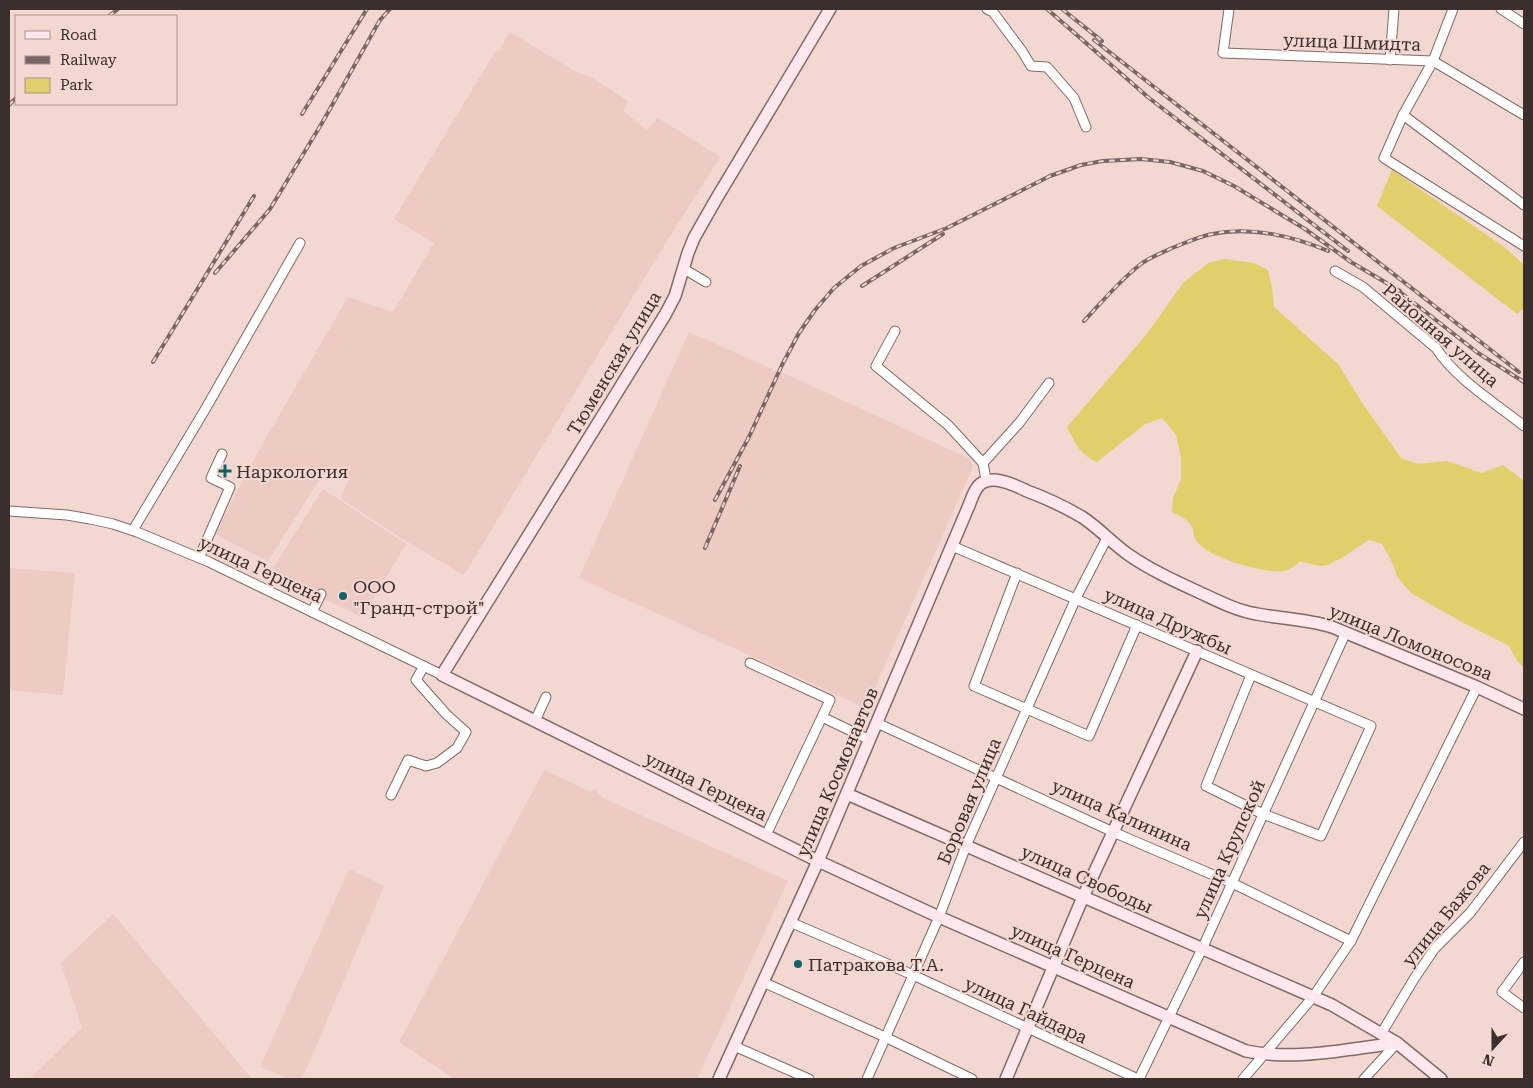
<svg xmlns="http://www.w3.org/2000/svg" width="1533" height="1088" viewBox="0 0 1533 1088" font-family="'Roboto Serif',serif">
<rect width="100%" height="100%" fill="#f3d7d1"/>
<g fill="#edcac2">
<path d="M510 32 578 73 591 77 628 101 623 111 647 130 658 118 720 157 665 244 464 575 401 538 340 498 350 477 328 466 268 561 214 534 258 452 348 297 393 312 434 243 394 219 495 52 499 51Z"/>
<path d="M689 332 776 371 790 376 970 459 973 467 866 708 579 578Z"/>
<path d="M323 489 406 544 362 617 270 573Z"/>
<path d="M9 568 75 573 63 695 9 690Z"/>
<path d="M544 770 591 792 595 789 603 798 788 881 697 1079H454L399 1042Z"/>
<path d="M349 869 384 886 302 1079H290L260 1067Z"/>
<path d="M113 914 252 1079H30L82 1028 61 963Z"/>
</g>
<g fill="#e0cf6a">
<path d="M1392 170 1507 249 1524 265V308L1517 314 1377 206Z"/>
<path d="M1225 259 1254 263 1268 270 1272 288 1274 307 1338 364 1363 404 1401 458 1418 464 1447 461 1482 473 1503 465 1524 481V668L1517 661 1509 646 1460 621 1411 593 1398 578 1391 560 1382 544 1369 540C1356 547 1333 567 1320 566 1314 565 1307 563 1301 561 1296 564 1290 570 1284 571 1264 574 1211 558 1198 543 1194 539 1194 534 1193 529 1190 520 1180 516 1172 512L1173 498 1181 479V458L1176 435 1162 418 1145 424 1097 462C1080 455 1075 443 1067 427L1146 335 1184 282 1208 263Z"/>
</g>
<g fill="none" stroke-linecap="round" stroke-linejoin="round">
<g stroke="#826a65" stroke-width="11">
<g id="street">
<path d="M987 9 993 12 1022 51 1031 66 1047 67 1074 98 1086 127"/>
<path d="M1229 9 1223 53 1433 61 1524 115"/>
<path d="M1453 9 1433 61 1403 115 1384 158 1524 246"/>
<path d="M1501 9 1524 24"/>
<path d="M1390 60 1394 9"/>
<path d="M1403 115 1524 205"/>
<path d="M684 269 706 282"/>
<path d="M1335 271 1363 287 1436 348C1456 379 1495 403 1524 426"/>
<path d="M895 331 876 366 948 425 983 463"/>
<path d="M986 480 983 463 1020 422 1049 383"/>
<path d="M9 511 67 515 90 519 113 524 137 532 209 562 442 675"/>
<path d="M133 530 206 408 300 243"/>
<path d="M952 546 1371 726 1321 836 1263 814 1206 786 1251 675"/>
<path d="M199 558 230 487 211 478 222 454"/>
<path d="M1017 573 974 686 1089 736 1137 625"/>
<path d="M312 612 321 594"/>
<path d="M750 663 830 700 822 717"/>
<path d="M535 721 546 697"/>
<path d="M877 723 1113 832 1232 883 1351 941"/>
<path d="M391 795 408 760 426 766 437 763 457 748 466 732 446 714 416 680 424 666"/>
<path d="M766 835 822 717 870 740"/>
<path d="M790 922 913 975 1138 1079"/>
<path d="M1524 962 1502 992 1524 1008"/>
<path d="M763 982 885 1037 972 1079"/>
<path d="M1381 1034 1414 979 1435 948 1470 913 1524 842"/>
<path d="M734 1046 809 1079"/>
<path d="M867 1079 939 917 966 846 1076 598 1107 538"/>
<path d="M1139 1079 1202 949 1346 632"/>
<path d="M1243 1079 1313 997 1351 941 1477 687"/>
<path d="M1364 1079 1397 1043"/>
</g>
</g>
<g stroke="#826a65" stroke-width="14">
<g id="secondary">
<path d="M830 9 715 201 694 238 688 253 675 296 665 315 442 675 818 861 939 917 1246 1051C1296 1061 1347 1049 1397 1043"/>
<path d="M847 794 1332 1005 1397 1043 1441 1079"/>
<path d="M719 1079 818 861 967 510C974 495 975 479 995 480 1006 481 1017 486 1027 491 1046 498 1065 507 1082 517 1099 528 1113 544 1129 555 1152 571 1179 583 1203 594 1220 602 1238 611 1257 614 1282 619 1307 619 1332 627L1477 687 1524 709"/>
<path d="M1006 1079 1083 897 1197 651"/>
</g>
</g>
<use href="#street" stroke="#fff" stroke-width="9"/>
<use href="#secondary" stroke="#fee8ee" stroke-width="11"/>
<g stroke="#786764" stroke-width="4">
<g id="rail">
<path d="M1047 9 1149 98 1348 251"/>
<path d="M1062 9 1102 41"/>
<path d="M109 16 118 9"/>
<path d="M1094 40 1519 372"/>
<path d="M9 105 16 98"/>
<path d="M302 114 367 9"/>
<path d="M215 273 270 209 322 123 380 20 390 9"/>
<path d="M862 286 943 234"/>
<path d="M1395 288 1478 353 1524 382"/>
<path d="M1084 321C1102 302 1120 280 1141 264 1150 257 1162 253 1172 248 1185 243 1198 237 1212 234 1250 226 1293 236 1328 251"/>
<path d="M153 362 254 196"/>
<path d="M715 500 749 437 782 365 799 333 815 310 834 288 861 266 894 248 947 228 1050 176 1081 165 1103 161 1141 159 1170 162 1203 171 1234 186 1305 229 1351 262 1400 291"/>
<path d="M705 548 740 466"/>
</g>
</g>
<use href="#rail" stroke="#f3d7d1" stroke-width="2" stroke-dasharray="5.5" stroke-linecap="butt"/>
</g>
<g fill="#126268" stroke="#f3d7d1" stroke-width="2">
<path d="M222.5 463.5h5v5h5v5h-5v5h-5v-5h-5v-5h5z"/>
<circle cx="343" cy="596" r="5"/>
<circle cx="798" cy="964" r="5"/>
</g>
<g text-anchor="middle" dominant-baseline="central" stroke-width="4" stroke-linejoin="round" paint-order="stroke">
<g font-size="18" fill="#3a2f2d" stroke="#f3d7d1">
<text transform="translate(1352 42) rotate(2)">улица Шмидта</text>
<text transform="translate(1441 335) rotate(41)">Районная улица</text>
<text transform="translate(614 363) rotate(-59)">Тюменская улица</text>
<text transform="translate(261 569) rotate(25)">улица Герцена</text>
<text transform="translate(1168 621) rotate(24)">улица Дружбы</text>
<text transform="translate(1411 642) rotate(22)">улица Ломоносова</text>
<text transform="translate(837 772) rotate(-67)">улица Космонавтов</text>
<text transform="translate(706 786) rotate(26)">улица Герцена</text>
<text transform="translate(969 801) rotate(-67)">Боровая улица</text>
<text transform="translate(1122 815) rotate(24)">улица Калинина</text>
<text transform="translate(1229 849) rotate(-66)">улица Крупской</text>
<text transform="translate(1087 879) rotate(24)">улица Свободы</text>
<text transform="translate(1446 914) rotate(-51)">улица Бажова</text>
<text transform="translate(1073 956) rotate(24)">улица Герцена</text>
<text transform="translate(1026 1010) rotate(25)">улица Гайдара</text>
</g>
<g font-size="18" fill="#3a2f2d" stroke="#f3d7d1" text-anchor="start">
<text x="236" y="471">Наркология</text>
<text x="353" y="586">ООО<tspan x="353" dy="21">"Гранд-строй"</tspan></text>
<text x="808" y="964">Патракова Т.А.</text>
</g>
</g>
<rect width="1533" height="1088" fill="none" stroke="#3a2f2d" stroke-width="20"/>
<rect x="15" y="15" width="162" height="90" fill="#f3d7d1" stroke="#a9948f"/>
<rect x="25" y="31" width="25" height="8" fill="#fee8ee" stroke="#a9948f"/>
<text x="60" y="40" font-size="15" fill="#3a2f2d">Road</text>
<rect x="25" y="56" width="25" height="8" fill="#786764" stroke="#a9948f"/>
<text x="60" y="65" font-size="15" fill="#3a2f2d">Railway</text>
<rect x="25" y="78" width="25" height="15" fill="#e0cf6a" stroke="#a9948f"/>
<text x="60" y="90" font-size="15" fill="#3a2f2d">Park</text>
<g transform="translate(1493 1048) rotate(201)" stroke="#f3d7d1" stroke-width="4" paint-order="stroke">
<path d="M0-4L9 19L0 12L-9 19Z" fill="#3a2f2d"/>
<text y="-8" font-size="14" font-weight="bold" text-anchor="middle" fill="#3a2f2d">N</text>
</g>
</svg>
